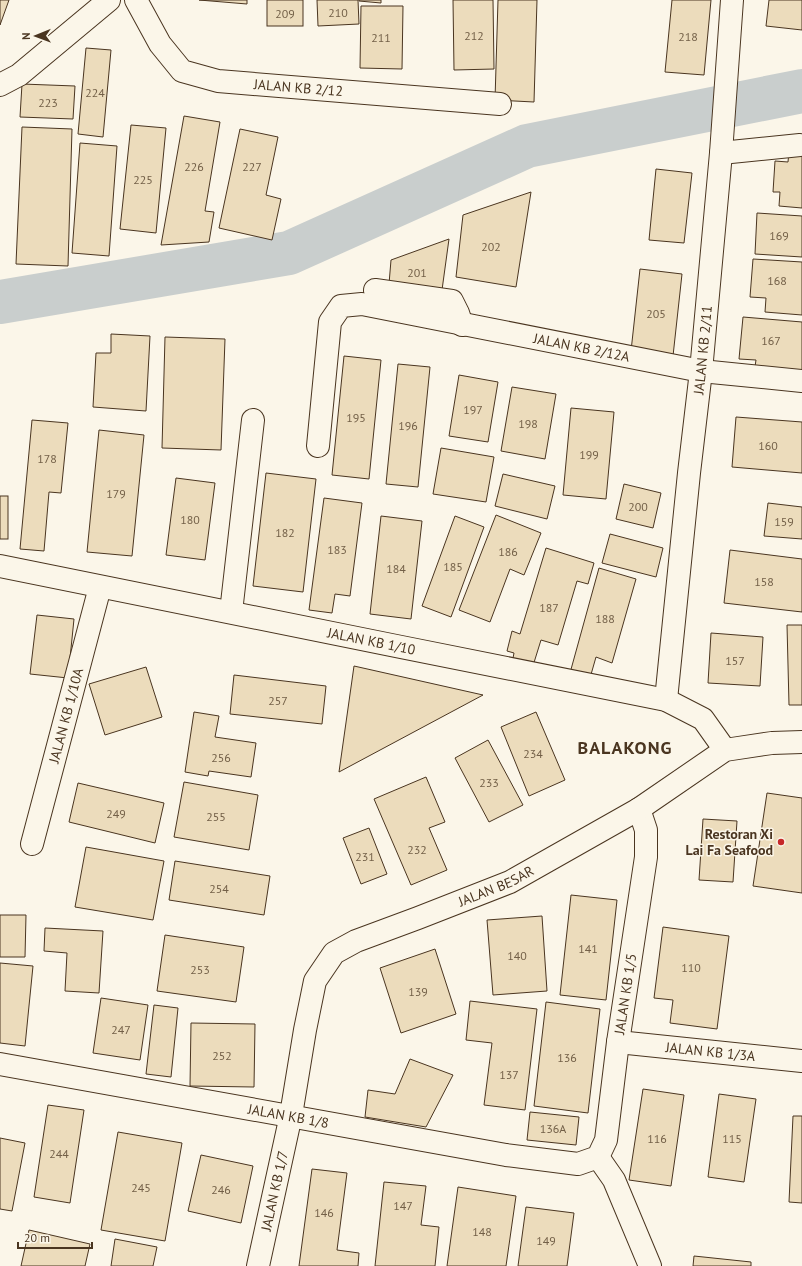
<svg xmlns="http://www.w3.org/2000/svg" width="802" height="1266" viewBox="0 0 802 1266" font-family="'PT Sans',sans-serif">
<rect width="100%" height="100%" fill="#fbf6e9"/>
<g fill="none" stroke-linecap="round" stroke-linejoin="round">
<path stroke="#c9cecd" stroke-width="44" d="M0 302 289 253 527 146 802 91"/>
</g>
<g fill="#ecdcbc" stroke="#4a3520">
<path d="M0 0H9L0 25Z"/>
<path d="M199 0H247V4Z"/>
<rect x="267" y="0" width="36" height="26"/>
<path d="M317 0H358L359 24 318 26Z"/>
<path d="M359 0H381V3L359 1Z"/>
<path d="M453 0H493L494 69 454 70Z"/>
<path d="M498 0H537L534 102 495 100Z"/>
<path d="M672 0H711L704 75 665 72Z"/>
<path d="M769 0H802V30L766 26Z"/>
<path d="M361 6H403L402 69 360 68Z"/>
<path d="M86 48 111 50 103 137 78 134Z"/>
<path d="M22 84 75 86 73 119 20 117Z"/>
<path d="M184 116 220 122 205 211 214 212 209 242 161 245Z"/>
<path d="M131 125 166 128 156 233 120 229Z"/>
<path d="M22 127 72 129 68 266 16 264Z"/>
<path d="M240 129 278 137 266 195 281 199 272 240 219 228Z"/>
<path d="M80 143 117 146 109 256 72 253Z"/>
<path d="M789 151 802 152V208L779 206 780 192H773L775 161 788 162Z"/>
<path d="M656 169 692 173 684 243 649 240Z"/>
<path d="M531 192 516 287 456 277 463 215Z"/>
<path d="M757 213 802 216V257L755 254Z"/>
<path d="M449 239 442 290 389 284 391 260Z"/>
<path d="M753 259 802 262V315L765 312 766 298 750 297Z"/>
<path d="M640 269 682 274 673 356 631 351Z"/>
<path d="M743 317 802 322V377L754 373 756 360 739 359Z"/>
<path d="M111 334 150 336 146 411 93 407 96 353H111Z"/>
<path d="M165 337 225 339 221 450 162 448Z"/>
<path d="M344 356 381 360 369 479 332 475Z"/>
<path d="M398 364 430 367 418 487 386 484Z"/>
<path d="M459 375 498 382 488 442 449 436Z"/>
<path d="M512 387 556 394 545 459 501 451Z"/>
<path d="M571 408 614 412 606 499 563 495Z"/>
<path d="M736 417 802 422V473L732 467Z"/>
<path d="M32 420 68 423 61 493 49 492 44 551 20 549Z"/>
<path d="M99 430 144 435 132 556 87 552Z"/>
<path d="M441 448 494 457 486 502 433 494Z"/>
<path d="M266 473 316 479 303 592 253 586Z"/>
<path d="M503 474 555 486 547 519 495 506Z"/>
<path d="M176 478 215 483 205 560 166 555Z"/>
<path d="M624 484 661 493 653 528 616 519Z"/>
<rect x="0" y="496" width="8" height="43"/>
<path d="M324 498 362 503 350 596 335 594 332 613 309 610Z"/>
<path d="M768 503 802 507V539L764 536Z"/>
<path d="M496 515 541 533 524 575 510 569 490 622 459 610Z"/>
<path d="M381 516 422 521 411 619 370 614Z"/>
<path d="M455 516 484 527 451 617 422 606Z"/>
<path d="M610 534 663 548 656 577 602 563Z"/>
<path d="M546 548 594 563 588 584 577 581 558 645 541 640 532 669 512 663 514 653 507 651 512 631 520 634Z"/>
<path d="M730 550 802 559V612L724 603Z"/>
<path d="M599 568 636 579 612 663 596 657 590 678 570 673Z"/>
<path d="M37 615 74 619 68 678 30 674Z"/>
<path d="M787 625H802V705H789Z"/>
<path d="M711 633 763 637 760 686 708 683Z"/>
<path d="M354 666 483 695 339 772Z"/>
<path d="M146 667 162 717 105 735 89 684Z"/>
<path d="M234 675 326 686 322 724 230 714Z"/>
<path d="M194 712 219 716 215 737 256 743 251 777 209 771 208 776 185 772Z"/>
<path d="M536 712 565 780 529 796 501 727Z"/>
<path d="M488 740 523 805 489 822 455 758Z"/>
<path d="M426 777 445 822 429 828 447 870 411 885 374 799Z"/>
<path d="M184 782 258 795 249 850 174 837Z"/>
<path d="M78 783 164 803 155 843 69 822Z"/>
<path d="M767 793 802 798V893L753 886Z"/>
<path d="M703 819 737 821 733 882 699 880Z"/>
<path d="M369 828 387 874 361 884 343 838Z"/>
<path d="M86 847 164 861 153 920 75 907Z"/>
<path d="M175 861 270 876 264 915 169 900Z"/>
<path d="M571 895 617 900 606 1000 560 995Z"/>
<path d="M0 915H26L25 957H0Z"/>
<path d="M542 916 547 991 493 995 487 920Z"/>
<path d="M663 927 729 936 717 1029 670 1023 673 1000 654 998Z"/>
<path d="M45 928 103 931 99 993 65 991 67 953 44 951Z"/>
<path d="M165 935 244 947 236 1002 157 991Z"/>
<path d="M435 949 456 1014 401 1033 380 968Z"/>
<path d="M0 963 33 966 25 1046 0 1043Z"/>
<path d="M101 998 148 1005 140 1060 93 1053Z"/>
<path d="M470 1001 537 1009 525 1110 484 1105 492 1043 466 1040Z"/>
<path d="M546 1002 600 1009 588 1113 534 1106Z"/>
<path d="M154 1005 178 1008 171 1077 146 1074Z"/>
<path d="M191 1023 255 1024 254 1087 190 1086Z"/>
<path d="M410 1059 453 1075 426 1127 365 1117 368 1090 395 1094Z"/>
<path d="M643 1089 684 1095 671 1186 629 1180Z"/>
<path d="M719 1094 756 1099 744 1182 708 1177Z"/>
<path d="M48 1105 84 1110 70 1203 34 1197Z"/>
<path d="M530 1112 579 1117 576 1145 527 1140Z"/>
<path d="M793 1116H802V1203L789 1202Z"/>
<path d="M118 1132 182 1143 165 1241 101 1230Z"/>
<path d="M0 1138 25 1143 12 1211 0 1209Z"/>
<path d="M201 1155 253 1166 241 1223 188 1211Z"/>
<path d="M312 1169 347 1173 337 1250 359 1253 358 1266H299Z"/>
<path d="M384 1182 426 1186 421 1225 439 1227 435 1266H375Z"/>
<path d="M458 1187 516 1196 506 1266H447Z"/>
<path d="M526 1207 574 1213 567 1266H518Z"/>
<path d="M29 1230 90 1244 85 1266H21Z"/>
<path d="M115 1239 157 1247 153 1266H111Z"/>
<path d="M694 1256 751 1262V1266H693Z"/>
</g>
<g fill="none" stroke-linecap="round" stroke-linejoin="round">
<g stroke="#4a3520" stroke-width="24">
<g id="minor">
<path id="s1" d="M136 0 160 44 182 71 218 81 500 104"/>
<path d="M0 85 19 75 109 0"/>
<path d="M721 153 800 145"/>
<path d="M375 290 452 301 458 313 462 325"/>
<path id="s2" d="M318 446 330 322 341 306 362 304 701 371 802 381"/>
<path id="s3" d="M0 566C222 612 444 655 666 700L703 719 725 750"/>
<path d="M231 612 253 420"/>
<path id="s4" d="M666 700 689 473 701 371 721 153 732 0"/>
<path id="s5" d="M32 844 100 587"/>
<path id="s6" d="M618 1042 802 1061"/>
<path id="s7" d="M0 1064 506 1155 578 1164 598 1157 606 1140 618 1042 646 857V830L639 809"/>
<path d="M598 1157 614 1180 650 1266"/>
<path id="s8" d="M258 1266 291 1115 305 1030 315 981 334 953 356 941 418 918 510 882 639 809 725 750 772 743 802 742"/>
</g>
</g>
<use href="#minor" stroke="#fbf6e9" stroke-width="22"/>
</g>
<circle fill="#c62828" stroke="#fbf6e9" stroke-width="1.5" cx="781" cy="842" r="4"/>
<g text-anchor="middle" dominant-baseline="central" stroke-width="3" stroke-linejoin="round" paint-order="stroke">
<g font-size="12" fill="#725f47">
<text x="338" y="12">210</text>
<text x="285" y="13">209</text>
<text x="474" y="35">212</text>
<text x="688" y="36">218</text>
<text x="381" y="37">211</text>
<text x="95" y="92">224</text>
<text x="48" y="102">223</text>
<text x="194" y="166">226</text>
<text x="252" y="166">227</text>
<text x="143" y="179">225</text>
<text x="779" y="235">169</text>
<text x="491" y="246">202</text>
<text x="417" y="272">201</text>
<text x="777" y="280">168</text>
<text x="656" y="313">205</text>
<text x="771" y="340">167</text>
<text x="473" y="409">197</text>
<text x="356" y="417">195</text>
<text x="528" y="423">198</text>
<text x="408" y="425">196</text>
<text x="768" y="445">160</text>
<text x="589" y="454">199</text>
<text x="47" y="458">178</text>
<text x="116" y="493">179</text>
<text x="638" y="506">200</text>
<text x="190" y="519">180</text>
<text x="784" y="521">159</text>
<text x="285" y="532">182</text>
<text x="337" y="549">183</text>
<text x="508" y="551">186</text>
<text x="453" y="566">185</text>
<text x="396" y="568">184</text>
<text x="764" y="581">158</text>
<text x="549" y="607">187</text>
<text x="605" y="618">188</text>
<text x="735" y="660">157</text>
<text x="278" y="700">257</text>
<text x="533" y="753">234</text>
<text x="221" y="757">256</text>
<text x="489" y="782">233</text>
<text x="116" y="813">249</text>
<text x="216" y="816">255</text>
<text x="417" y="849">232</text>
<text x="365" y="856">231</text>
<text x="219" y="888">254</text>
<text x="588" y="948">141</text>
<text x="517" y="955">140</text>
<text x="691" y="967">110</text>
<text x="200" y="969">253</text>
<text x="418" y="991">139</text>
<text x="121" y="1029">247</text>
<text x="222" y="1055">252</text>
<text x="567" y="1057">136</text>
<text x="509" y="1074">137</text>
<text x="553" y="1128">136A</text>
<text x="657" y="1138">116</text>
<text x="732" y="1138">115</text>
<text x="59" y="1153">244</text>
<text x="141" y="1187">245</text>
<text x="221" y="1189">246</text>
<text x="403" y="1205">147</text>
<text x="324" y="1212">146</text>
<text x="482" y="1231">148</text>
<text x="546" y="1240">149</text>
</g>
<g font-size="14" fill="#4a3520" stroke="#fbf6e9">
<text stroke="none"><textPath href="#s1" startOffset="203">JALAN KB 2/12</textPath></text>
<text stroke="none"><textPath href="#s2" startOffset="389">JALAN KB 2/12A</textPath></text>
<text stroke="none"><textPath href="#s4" startOffset="352">JALAN KB 2/11</textPath></text>
<text stroke="none"><textPath href="#s3" startOffset="379">JALAN KB 1/10</textPath></text>
<text stroke="none"><textPath href="#s5" startOffset="133">JALAN KB 1/10A</textPath></text>
<text stroke="none"><textPath href="#s8" startOffset="500">JALAN BESAR</textPath></text>
<text stroke="none"><textPath href="#s7" startOffset="774">JALAN KB 1/5</textPath></text>
<text stroke="none"><textPath href="#s6" startOffset="93">JALAN KB 1/3A</textPath></text>
<text stroke="none"><textPath href="#s7" startOffset="293">JALAN KB 1/8</textPath></text>
<text stroke="none"><textPath href="#s8" startOffset="77">JALAN KB 1/7</textPath></text>
</g>
<g font-size="14" font-weight="bold" fill="#4a3520" stroke="#fbf6e9" text-anchor="end">
<text x="773" y="834">Restoran Xi<tspan x="773" dy="16">Lai Fa Seafood</tspan></text>
</g>
<g font-size="18" font-weight="bold" letter-spacing="1" fill="#4a3520" stroke="#fbf6e9">
<text x="625" y="747">BALAKONG</text>
</g>
</g>
<g transform="translate(36 36) rotate(269)" stroke="#fbf6e9" stroke-width="3" paint-order="stroke">
<path d="M0-3L7 15L0 10L-7 15Z" fill="#4a3520"/>
<text y="-6" font-size="11" font-weight="bold" text-anchor="middle" fill="#4a3520">N</text>
</g>
<path d="M18 1242v6h74v-6" fill="none" stroke="#4a3520" stroke-width="2"/>
<text x="24" y="1242" font-size="12" fill="#4a3520" stroke="#fbf6e9" stroke-width="3" paint-order="stroke">20 m</text>
</svg>
